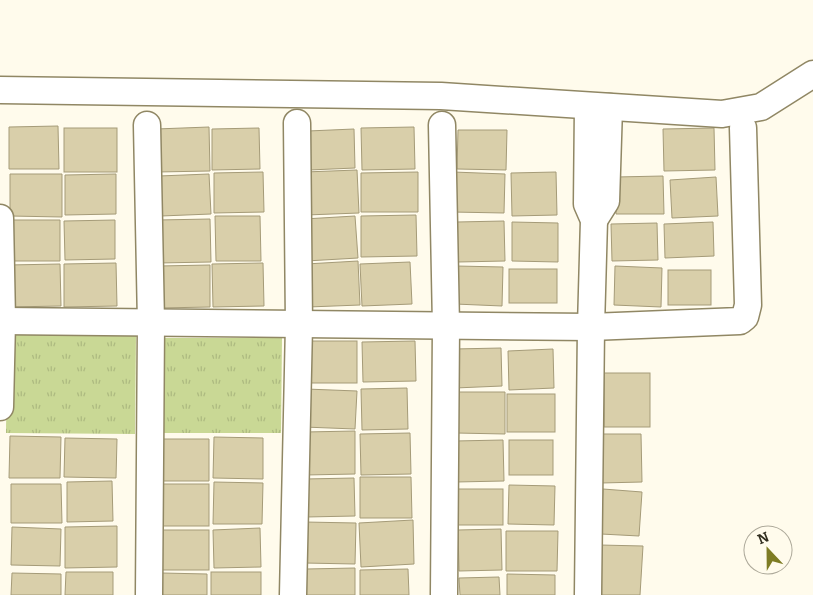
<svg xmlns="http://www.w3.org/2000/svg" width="813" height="595" viewBox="0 0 813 595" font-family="Bitter,serif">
<defs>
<pattern id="park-tufts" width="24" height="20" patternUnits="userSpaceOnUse" patternTransform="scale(1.25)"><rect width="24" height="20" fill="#c9d895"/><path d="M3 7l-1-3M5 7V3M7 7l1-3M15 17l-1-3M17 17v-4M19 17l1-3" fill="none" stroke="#adba80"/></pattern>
</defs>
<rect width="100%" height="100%" fill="#fffbec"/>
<g fill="url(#park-tufts)">
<path d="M7 333 136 334 135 434 6 433Z"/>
<path d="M158 338H282L281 433H158Z"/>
</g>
<g fill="#d9cfaa" stroke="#a59b78">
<path d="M58 126 59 169H9V127Z"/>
<path d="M209 127 210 171 157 172 156 129Z"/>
<path d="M414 127 415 169 362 170 361 128Z"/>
<rect x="64" y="128" width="53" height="44"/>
<path d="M259 128 260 169 212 170V129Z"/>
<path d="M714 128 715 170 664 171 663 129Z"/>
<path d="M354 129 355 168 309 170 308 131Z"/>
<path d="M458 130H507L506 170 457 169Z"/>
<path d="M357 170 359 213 306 215 305 172Z"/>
<path d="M263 172 264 212 214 213V173Z"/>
<path d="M418 172V212H361V173Z"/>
<path d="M453 172 505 174 504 213 452 212Z"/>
<path d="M556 172 557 215 512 216 511 173Z"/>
<path d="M10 174H62V217L10 216Z"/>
<path d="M116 174V214L65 215V175Z"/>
<path d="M209 174 211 214 161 216 159 176Z"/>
<path d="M663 176 664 214H616V177Z"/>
<path d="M716 177 718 216 672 218 670 180Z"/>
<path d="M416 215 417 256 361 257V216Z"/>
<path d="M215 216H260L261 261H216Z"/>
<path d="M355 216 358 258 306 261 304 219Z"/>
<path d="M210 219 211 262 158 263V220Z"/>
<path d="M10 220H60V261H9Z"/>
<path d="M115 220V259L65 260 64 221Z"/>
<path d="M504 221 505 261 458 262 457 222Z"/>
<path d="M512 222 558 223V262L512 261Z"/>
<path d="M713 222 714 256 665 258 664 224Z"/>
<path d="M657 223 658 260 612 261 611 224Z"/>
<path d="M358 261 360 305 308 307 306 264Z"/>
<path d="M410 262 412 304 362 306 360 264Z"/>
<path d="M116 263 117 306 64 307V264Z"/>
<path d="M263 263 264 306 213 307 212 264Z"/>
<path d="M60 264 61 306 9 307 8 265Z"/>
<path d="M210 265V307L159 308V266Z"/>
<path d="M456 266 503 267 502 306 455 304Z"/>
<path d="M615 266 662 268 661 307 614 305Z"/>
<rect x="509" y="269" width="48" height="34"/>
<rect x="668" y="270" width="43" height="35"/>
<rect x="308" y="341" width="49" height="42"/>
<path d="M415 341 416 381 363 382 362 342Z"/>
<path d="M501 348 502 386 455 388 454 349Z"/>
<path d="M553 349 554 388 509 390 508 351Z"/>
<rect x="604" y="373" width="46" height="54"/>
<path d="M407 388 408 429 362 430 361 389Z"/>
<path d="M306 389 357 391 355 429 304 427Z"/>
<path d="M456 392H505V434L456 433Z"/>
<rect x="507" y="394" width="48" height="38"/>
<path d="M355 431V474L305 475V432Z"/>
<path d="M410 433 411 474 361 475 360 434Z"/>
<path d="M601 434H641L642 482 601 483Z"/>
<path d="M10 436 61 437 60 478H9Z"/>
<path d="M214 437 263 438V479L213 478Z"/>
<path d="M65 438 117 439 116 478 64 477Z"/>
<path d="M160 439H209V481H159Z"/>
<path d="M503 440 504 481 456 482 455 441Z"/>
<rect x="509" y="440" width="44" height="35"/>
<path d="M360 477H411L412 518H360Z"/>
<path d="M354 478 355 516 306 517 305 479Z"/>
<path d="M112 481 113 521 67 522V482Z"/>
<path d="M214 482 263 483 262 524H213Z"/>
<path d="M11 484H61L62 523H11Z"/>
<rect x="160" y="484" width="49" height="42"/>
<path d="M509 485 555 486 554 525 508 524Z"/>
<rect x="458" y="489" width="45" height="36"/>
<path d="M603 489 642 492 639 536 601 534Z"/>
<path d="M413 520 414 564 361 567 359 523Z"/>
<path d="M305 522 356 523 355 564 304 563Z"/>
<path d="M117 526V567L65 568V527Z"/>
<path d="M12 527 61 529 60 566 11 565Z"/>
<path d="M260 528 261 567 214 568 213 530Z"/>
<path d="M501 529 502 570 459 571 458 530Z"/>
<rect x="162" y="530" width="47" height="40"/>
<path d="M506 531H558L557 571H506Z"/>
<path d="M600 545 643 546 640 595H598Z"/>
<path d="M355 568V595H306V569Z"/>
<path d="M408 569 409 595H360V570Z"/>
<path d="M66 572H113V595H65Z"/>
<rect x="211" y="572" width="50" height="23"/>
<path d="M12 573 61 574V595H11Z"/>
<path d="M162 573 207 574V595H161Z"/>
<path d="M507 574 555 575V595H507Z"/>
<path d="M499 577 500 595H460L459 578Z"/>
</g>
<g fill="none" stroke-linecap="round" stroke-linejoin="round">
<g stroke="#908764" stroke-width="29">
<g id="minor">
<path d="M0 90 441 96 722 114 761 107 813 74"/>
<path d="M588 106 587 204 594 220 591 327 588 595"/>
<path d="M147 125 151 323 149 595"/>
<path d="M442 125 446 326 444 595"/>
<path d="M0 218 2 321 0 407"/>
<path d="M594 220 606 201 609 107"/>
<path d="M2 321 591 327 740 321 745 317 748 305 743 128"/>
<path d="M293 595 299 325 297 123"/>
</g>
</g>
<use href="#minor" stroke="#fff" stroke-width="26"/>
</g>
<g transform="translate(768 550) rotate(338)"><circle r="24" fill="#fffbec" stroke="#ada99a"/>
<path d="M0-4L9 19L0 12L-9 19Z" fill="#7e7c24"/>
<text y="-8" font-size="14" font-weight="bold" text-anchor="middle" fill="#312d1f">N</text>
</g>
</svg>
